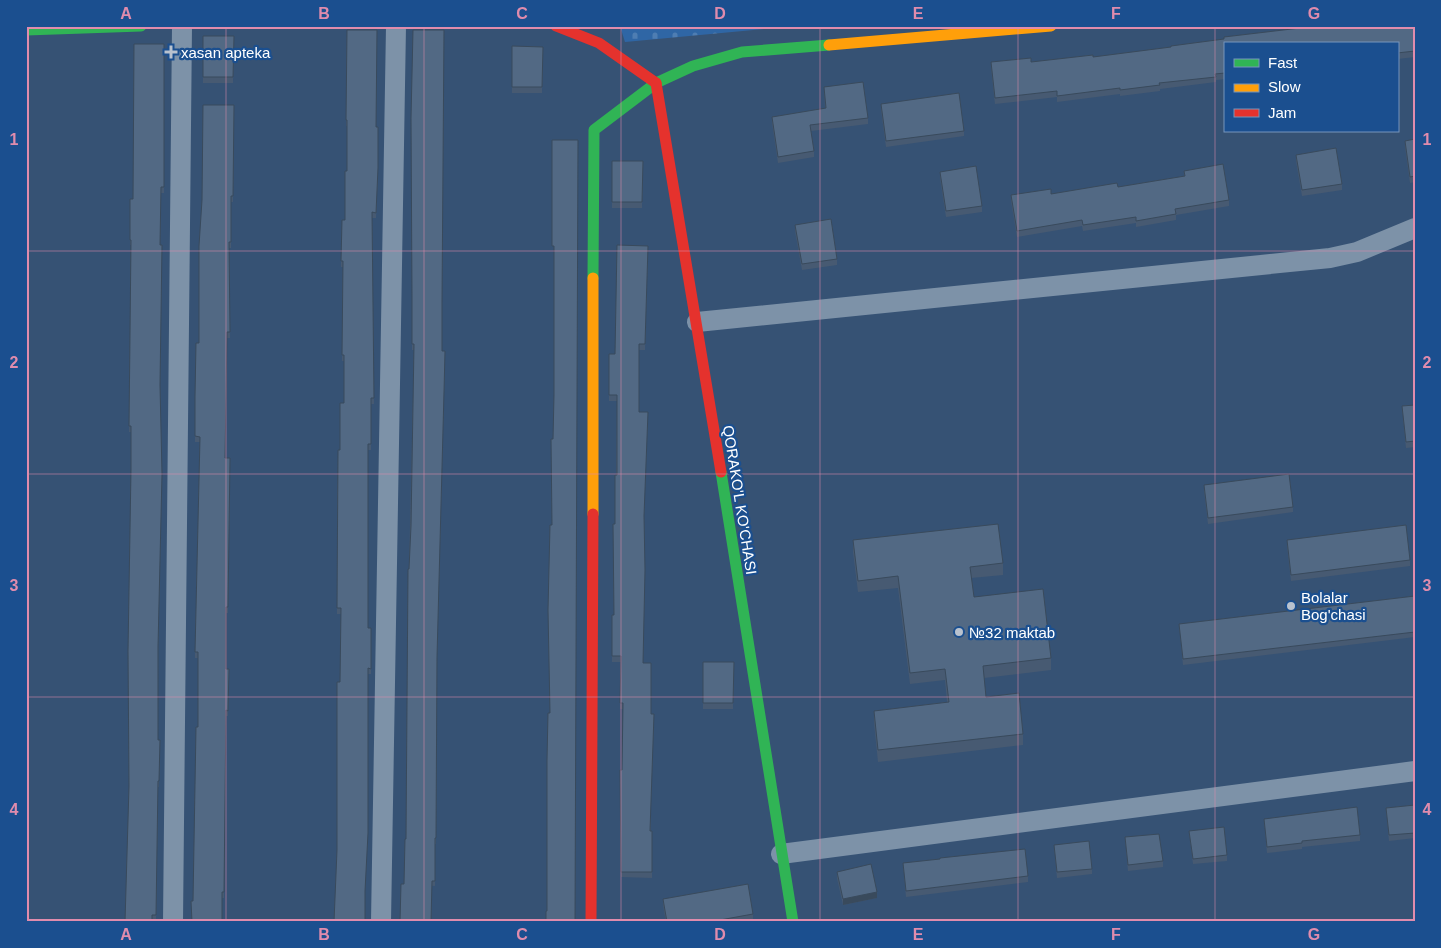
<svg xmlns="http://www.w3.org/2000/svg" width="1441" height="948" viewBox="0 0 1441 948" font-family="Helvetica,sans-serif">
<defs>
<pattern id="cemetery-stones" width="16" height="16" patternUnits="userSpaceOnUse" patternTransform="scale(1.25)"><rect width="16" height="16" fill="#2f66a5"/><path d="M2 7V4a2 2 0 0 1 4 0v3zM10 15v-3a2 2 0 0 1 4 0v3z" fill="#4e7db2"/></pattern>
</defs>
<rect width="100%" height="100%" fill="#365274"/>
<path fill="url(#cemetery-stones)" d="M620 26H795L625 42Z"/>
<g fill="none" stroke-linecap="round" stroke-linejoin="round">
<g stroke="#7d92a8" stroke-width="20">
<path d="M697 322 1330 258 1357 252 1415 228"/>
<path d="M781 854 1415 771"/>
<path d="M173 922 182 26"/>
<path d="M381 922 396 26"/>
</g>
<g stroke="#30b455" stroke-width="11">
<path d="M26 30 141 26"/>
<path d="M593 278 594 130 656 83 693 66 742 52 829 45"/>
<path d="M721 472 793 922"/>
</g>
<g stroke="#ff9f0a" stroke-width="11">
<path d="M829 45 1051 26"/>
<path d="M593 514V278"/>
</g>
<g stroke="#e5322d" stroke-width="11">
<path d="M556 26 599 43 656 83"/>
<path d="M656 83 721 472"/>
<path d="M591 922 593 514"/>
</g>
</g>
<g fill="#475a72">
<path d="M1317 26H1415V57L1397 59V44H1225V79L1216 80V82L1160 89V91L1120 96V94L1057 102V97L995 104 991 68V62L1031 58V62L1093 55V57L1171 47V46L1224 39V37Z"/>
<path d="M347 30 376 127 378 174 376 218H372L374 404H371V450H368V628H371V674H368L337 850 341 614H337V491L344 403V361H342L343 267H341V261L345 220 347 171V126H346Z"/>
<path d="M203 36H234L233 83H203Z"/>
<path d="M164 44V193H161L160 245 158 740H160L159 787H158L156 921H152L129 788 131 469V432H129L131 245H130V199H133Z"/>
<path d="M512 46 543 47 542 93H512Z"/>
<path d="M824 87 868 118V124L811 131 814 151V157L778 163 772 123V117L825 109Z"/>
<path d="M881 104 964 131V136L886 147 881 110Z"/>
<path d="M234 105 233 202H231V248H229L230 338H227L225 458 230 464 228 613H226V669H229L228 716H226L224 898 193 901 198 727V658H195V652L200 442H195V436L199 343Z"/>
<path d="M1415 139V182L1410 183 1405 147V141Z"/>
<path d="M1296 155 1342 184V190L1302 196 1296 161Z"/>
<path d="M612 161H643L642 208H612Z"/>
<path d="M1184 171 1229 200V206L1176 215V220L1136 227V223L1083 231 1082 226 1017 237 1011 201V195L1051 194 1118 187 1184 176Z"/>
<path d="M940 172 982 206V212L946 217 940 178Z"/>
<path d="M795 225 837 259V265L802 270 795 231Z"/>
<path d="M648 246 645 350H639V412L644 520 643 663 651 831H652V878L621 877 620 770H622L623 709H620L621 662H612V615H614L617 401H609V354H615Z"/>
<path d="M412 304 437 663 436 844H435V886L404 884 406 839 409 569 414 350H412Z"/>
<path d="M1415 405V447L1406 448 1402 406Z"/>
<path d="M1204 485 1293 507V512L1208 524 1204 491Z"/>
<path d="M853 540 1003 563V575L971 578 974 597 1051 658V670L984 678 986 697 1023 734V745L878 762 874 723V711L947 702 945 680 910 684 898 588 858 592 853 552Z"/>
<path d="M1287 540 1410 560V566L1291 581 1287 546Z"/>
<path d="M1415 596V637L1183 665 1179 624Z"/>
<path d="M703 662H734L733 709H703Z"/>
<path d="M1415 805V838L1389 841 1386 808Z"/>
<path d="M1264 819 1360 835V841L1302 847V849L1267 853Z"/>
<path d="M1189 831 1227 855V861L1193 864Z"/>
<path d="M1125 837 1163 861V867L1128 871Z"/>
<path d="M1054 845 1092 869V874L1057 878Z"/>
<path d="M903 863 1028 876V882L906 897Z"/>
<path d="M837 872 877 898 843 905 837 878Z"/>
<path d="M663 899 753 914V920L742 922H666L663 905Z"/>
</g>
<path fill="#394a5c" d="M877 892V898L843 905V899Z"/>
<g fill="#526984" stroke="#394a5c">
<path d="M1317 26H1415V51L1397 53V44H1225V73L1215 74 1216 77 1159 83 1160 85 1120 90V88L1057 96V91L995 98 991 62 1031 58V62L1093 55V57L1171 47V46L1224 39V37Z"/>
<path d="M347 30H377L376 127H378V168L376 213 372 212 374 398H371V444H368V628H371V669L368 668V833L365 891V922H334L337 850V682H340L341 608H337L338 450H340V403H344V355H342L343 261H341L342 220H345V171H347V120H346Z"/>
<path d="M413 30H444L442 303V351H445L444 392 437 657 436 838H435V881H432L431 922H400L401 884H404L405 839H406L408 569H409L411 526 414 344H412V298L411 118Z"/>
<path d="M203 36H234L233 77H203Z"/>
<path d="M134 44H164V187H161L160 245H162L160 385 162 474 158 647V740H160L159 781H158L156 915H152V922H125L129 786 128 651 131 469V426H129L131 240H130V199H133Z"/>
<path d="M512 46 543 47 542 87H512Z"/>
<path d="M863 82 868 118 810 125 814 151 778 157 772 117 826 108 824 87Z"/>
<path d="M959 93 964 131 886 141 881 104Z"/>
<path d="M203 105H234L233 196H231V242H229L230 332H227L226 399 225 458H230L228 607H226V669H229L228 711 226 710 224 892H222V922H192L191 901H193L196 727H198V652H195L200 437 195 436V396L196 343H199V246L202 200Z"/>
<path d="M1415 139V176L1410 177 1405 141Z"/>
<path d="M552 140H578L575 922H546V911H547V760L548 713H550L548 610 550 525H552L551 439H553L554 395V246H552Z"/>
<path d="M1336 148 1342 184 1302 190 1296 155Z"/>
<path d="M612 161H643L642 202H612Z"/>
<path d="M1223 164 1229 200 1175 209 1176 214 1136 221V217L1083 225 1082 220 1017 231 1011 195 1051 189V194L1117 183 1118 187 1185 176 1184 171Z"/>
<path d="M976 166 982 206 946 211 940 172Z"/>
<path d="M831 219 837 259 802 264 795 225Z"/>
<path d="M617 245 648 246 645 344H639V412H648L644 516 645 570 643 663H651V714H654L650 831H652V872H621L620 770H622L623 703H620L621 656H612V615H614L613 524H615V475H617V395H609V354H615Z"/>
<path d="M1415 405V441L1406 442 1402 406Z"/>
<path d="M1289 474 1293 507 1208 518 1204 485Z"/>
<path d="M998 524 1003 563 970 567 974 597 1043 589 1051 658 983 666 986 697 1019 693 1023 734 878 750 874 711 949 702 945 669 910 673 898 576 858 581 853 540Z"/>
<path d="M1406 525 1410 560 1291 575 1287 540Z"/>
<path d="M1415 596V632L1183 659 1179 624Z"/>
<path d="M703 662H734L733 703H703Z"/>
<path d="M1415 805V833L1389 835 1386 808Z"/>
<path d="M1357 807 1360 835 1302 841V843L1267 847 1264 819Z"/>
<path d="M1224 827 1227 855 1193 859 1189 831Z"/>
<path d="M1159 834 1163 861 1128 865 1125 837Z"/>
<path d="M1089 841 1092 869 1057 872 1054 845Z"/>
<path d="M1025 849 1028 876 906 891 903 863 940 859V858Z"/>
<path d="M871 864 877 892 843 899 837 872Z"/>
<path d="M748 884 753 914 709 922H667L663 899Z"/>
</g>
<path fill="none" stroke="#e08cad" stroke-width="1" stroke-opacity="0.55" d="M226 26V922M424 26V922M621 26V922M820 26V922M1018 26V922M1215 26V922M26 251H1415M26 474H1415M26 697H1415"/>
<g fill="#b9c2ce" stroke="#1b4f8f" stroke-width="2">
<path d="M168.5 44.5h5v5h5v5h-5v5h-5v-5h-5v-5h5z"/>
<circle cx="1291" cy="606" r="5"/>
<circle cx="959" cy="632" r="5"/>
</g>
<g text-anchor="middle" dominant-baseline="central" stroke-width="4.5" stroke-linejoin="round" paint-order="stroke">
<g font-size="15" fill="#fff" stroke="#1b4f8f" text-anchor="start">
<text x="181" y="52">xasan apteka</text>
<text x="1301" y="597">Bolalar<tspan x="1301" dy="17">Bog'chasi</tspan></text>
<text x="969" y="632">№32 maktab</text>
</g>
<g font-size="15" fill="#fff" stroke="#1b4f8f">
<text transform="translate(740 500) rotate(81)">QORAKO'L KO'CHASI</text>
</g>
</g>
<rect width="1441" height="948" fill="none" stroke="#1b4f8f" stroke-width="55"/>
<rect x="1224" y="42" width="175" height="90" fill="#1b4f8f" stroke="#7695bc"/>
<rect x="1234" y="59" width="25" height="8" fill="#30b455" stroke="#7695bc"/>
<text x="1268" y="68" font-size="15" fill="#ffffff">Fast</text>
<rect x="1234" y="84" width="25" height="8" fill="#ff9f0a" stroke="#7695bc"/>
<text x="1268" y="92" font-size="15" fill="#ffffff">Slow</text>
<rect x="1234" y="109" width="25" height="8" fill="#e5322d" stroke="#7695bc"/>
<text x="1268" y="118" font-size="15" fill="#ffffff">Jam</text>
<rect x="28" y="28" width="1386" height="892" fill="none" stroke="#e08cad" stroke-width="2"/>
<g font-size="16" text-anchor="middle" font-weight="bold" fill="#e08cad">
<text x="126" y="19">A</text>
<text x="324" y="19">B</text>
<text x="522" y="19">C</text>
<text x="720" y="19">D</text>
<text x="918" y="19">E</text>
<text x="1116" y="19">F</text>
<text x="1314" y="19">G</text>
<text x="14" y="145">1</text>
<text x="1427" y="145">1</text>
<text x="14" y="368">2</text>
<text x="1427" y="368">2</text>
<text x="14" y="591">3</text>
<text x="1427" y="591">3</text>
<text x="14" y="815">4</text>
<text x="1427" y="815">4</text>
<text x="126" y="940">A</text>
<text x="324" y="940">B</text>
<text x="522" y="940">C</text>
<text x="720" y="940">D</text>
<text x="918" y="940">E</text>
<text x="1116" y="940">F</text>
<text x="1314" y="940">G</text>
</g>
</svg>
